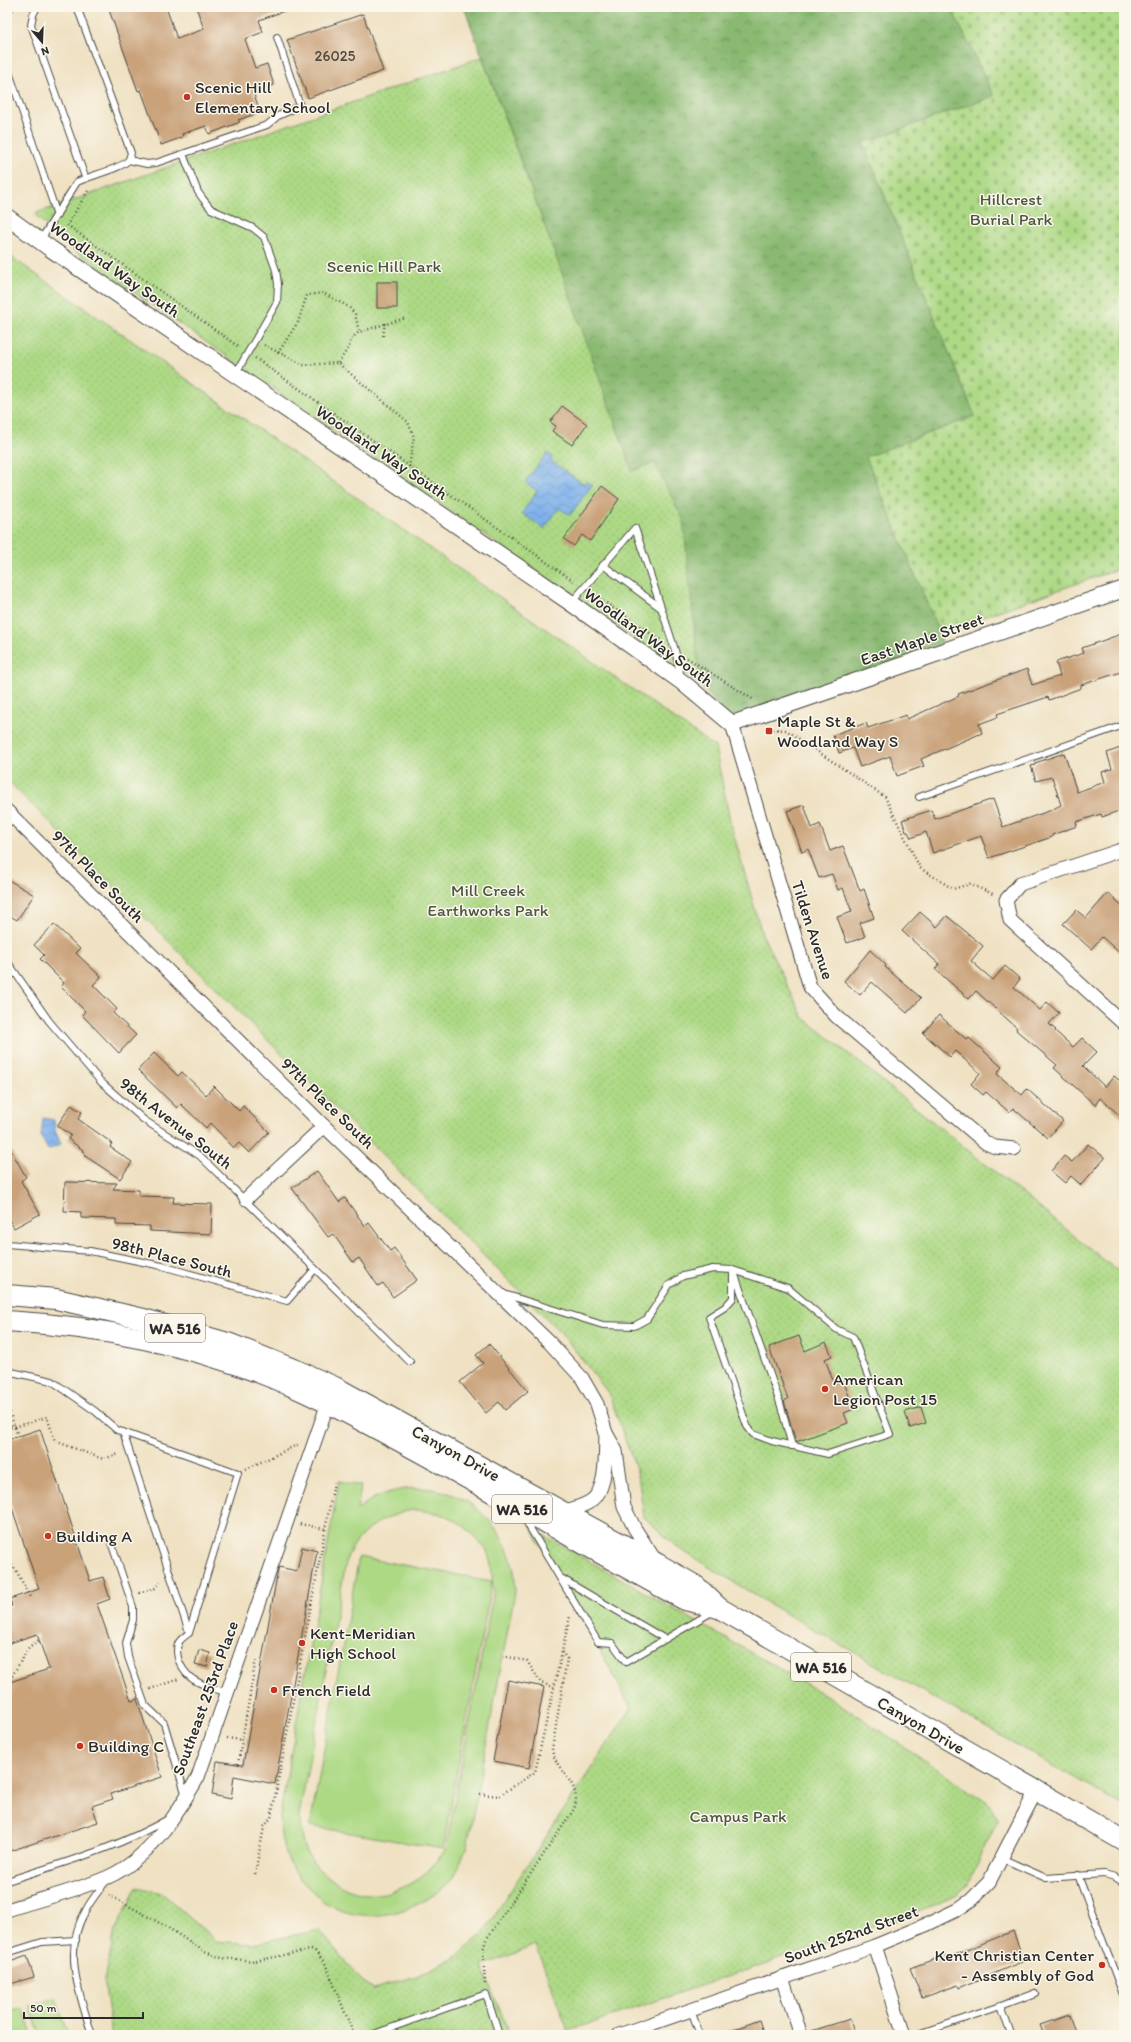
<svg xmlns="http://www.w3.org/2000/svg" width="1131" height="2042" viewBox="0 0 1131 2042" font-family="Itim,sans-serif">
<defs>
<pattern id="forest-crowns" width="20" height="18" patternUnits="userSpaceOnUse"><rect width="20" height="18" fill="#8ab972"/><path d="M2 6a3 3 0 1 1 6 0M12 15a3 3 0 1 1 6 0" fill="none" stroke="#71975e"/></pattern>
<pattern id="cemetery-stones" width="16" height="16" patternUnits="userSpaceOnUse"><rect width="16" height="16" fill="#add985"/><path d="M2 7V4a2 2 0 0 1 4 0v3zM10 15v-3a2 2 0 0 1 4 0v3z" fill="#95ba73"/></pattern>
<pattern id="park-dots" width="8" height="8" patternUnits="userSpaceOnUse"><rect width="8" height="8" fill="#add985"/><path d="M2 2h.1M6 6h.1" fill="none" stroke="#95ba73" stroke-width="1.8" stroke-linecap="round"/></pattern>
<pattern id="water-waves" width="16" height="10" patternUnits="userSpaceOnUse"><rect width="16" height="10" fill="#7eb1eb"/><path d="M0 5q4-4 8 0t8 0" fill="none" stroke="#6790bf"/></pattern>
</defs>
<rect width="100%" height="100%" fill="#fbf7ec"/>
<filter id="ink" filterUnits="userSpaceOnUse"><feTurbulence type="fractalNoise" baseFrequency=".025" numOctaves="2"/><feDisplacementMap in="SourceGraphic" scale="8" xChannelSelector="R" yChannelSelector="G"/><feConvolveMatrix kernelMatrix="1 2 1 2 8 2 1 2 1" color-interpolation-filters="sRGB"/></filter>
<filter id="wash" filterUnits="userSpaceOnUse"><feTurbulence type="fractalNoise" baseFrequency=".012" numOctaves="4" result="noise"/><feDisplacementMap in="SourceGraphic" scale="16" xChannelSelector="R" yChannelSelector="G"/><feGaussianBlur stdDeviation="0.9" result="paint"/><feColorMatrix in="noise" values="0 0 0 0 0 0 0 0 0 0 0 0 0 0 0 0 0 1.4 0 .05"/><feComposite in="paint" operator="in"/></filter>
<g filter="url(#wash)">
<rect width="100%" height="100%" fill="#efe1c2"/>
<g fill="#add985" stroke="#6c8258" fill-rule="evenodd">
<path d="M339 1481 361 1486 357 1510C362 1506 367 1502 372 1499 435 1469 500 1504 514 1571 515 1578 515 1586 515 1592L467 1846C462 1858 456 1875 447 1884 416 1914 361 1928 323 1901 319 1898 314 1893 310 1889 299 1879 291 1868 286 1854 281 1842 280 1829 280 1815ZM412 1510C441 1511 460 1518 479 1542 482 1545 487 1549 488 1554 493 1567 492 1581 493 1594L446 1848C422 1889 368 1912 328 1877 319 1870 312 1863 307 1852 302 1841 301 1828 299 1816L347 1557C361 1529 382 1517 412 1510Z"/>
<path d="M359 1557 492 1581 443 1849 310 1826Z"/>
<path d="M56 1998 68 2035H40L30 2006Z"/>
<path d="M23 2008 32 2035H7V2013Z"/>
</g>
<path fill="url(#forest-crowns)" stroke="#5a724e" d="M464 7H951L994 96 863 143 975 416 866 457 939 632 944 651 732 724 700 684 677 516 632 471 559 265Z"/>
<path fill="url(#cemetery-stones)" stroke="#6c8258" d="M951 7H1124V567L939 632 866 457 975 416 863 143 994 96Z"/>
<g fill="url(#park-dots)" stroke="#6c8258">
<path d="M482 57 559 265 632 471 654 463 683 519 700 684 66 245 34 214Z"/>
<path d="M7 254 715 747 731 825 762 934 803 1017 1124 1276V1806L771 1605 678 1548 644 1517 638 1475 609 1394 562 1334 7 780Z"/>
<path d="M531 1528 831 1698 992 1806 998 1819 967 1886 957 1894 929 1908 568 2031 536 1945 482 1966 510 2035 482 2030 465 2035H112L104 1979 115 1931 137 1887 162 1893 216 1941 253 1944 319 1930 362 1981 374 1989 416 1976 457 1957 482 1934 631 1708 573 1600Z"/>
</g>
<g fill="url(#water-waves)" stroke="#546e8b">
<path d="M547 453 552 457 550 460 584 484 586 481 592 485 570 515 559 508 544 529 522 513 537 491 525 482Z"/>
<path d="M43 1118 54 1120 55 1131 61 1144 48 1150 41 1137Z"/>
</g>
<g id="blocks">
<g fill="#c9a27a">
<path d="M108 7H166L177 39 204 29 196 7H290V9L259 20 263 32 245 39 255 68 267 64 274 85 253 92 258 106 256 107 258 113 238 120 240 122 209 134 206 126 182 134 183 137 161 145 141 90 138 91Z"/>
<path d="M363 14 383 71 308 98 287 40Z"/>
<rect x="377" y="282" width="20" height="26"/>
<path d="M562 406 587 424 572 445 552 431 556 426 550 422Z"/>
<path d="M602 486 619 499 590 541 582 535 574 546 564 539Z"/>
<path d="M1124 633V671L1081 685V688L1049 700 1048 697 997 714 998 717 979 724 982 733 921 759 924 766 897 776 890 756 860 767 853 748 839 753 833 735 866 723 868 728 906 715 907 719 959 696 958 694 1027 669 1032 685 1060 676 1056 662 1084 653 1082 648Z"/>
<path d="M1120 748 1124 758V809L1102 817 1101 814 1076 822 1077 826 1052 835V837L989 858 981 836 933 853 926 832 911 838 908 832H906L902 820 931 810 935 819 993 799 1003 827 1049 811 1061 805 1052 777 1036 781 1031 766 1035 765V763L1064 753 1077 792 1105 782 1102 772 1112 769 1107 753Z"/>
<path d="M804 805 812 828 820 824 830 851 843 846 860 891 864 889 874 918 860 923 865 937 847 943 837 917 852 912 843 888 838 890 832 874 819 878 808 849 802 852 787 811Z"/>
<path d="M7 879 34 895 17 920 7 914Z"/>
<path d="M1108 893 1124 907V957L1102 937 1091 949 1063 924 1076 910 1086 918Z"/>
<path d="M920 912 937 927 947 916 983 946 971 961 993 980 1005 966 1020 979 1014 987 1040 1010 1047 1002 1059 1013 1049 1024 1056 1030 1055 1031 1073 1047 1082 1038 1097 1052 1083 1066 1105 1087 1114 1076 1124 1084V1119L1100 1098 1095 1105 1054 1068 1057 1065 1016 1030 1017 1028 976 991 969 999 935 969 939 964 902 931Z"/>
<path d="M54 924 80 949 76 953 101 977 93 985 117 1009 113 1013 136 1035 119 1053 82 1015 85 1011 61 987 64 983 40 959 44 955 34 945Z"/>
<path d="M870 950 886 965 885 967 921 998 907 1013 872 982 860 995 844 981Z"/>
<path d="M939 1015 967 1040 969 1038 1002 1067 997 1074 1022 1095 1027 1089 1063 1121 1048 1138 1013 1108 1009 1112 986 1092 983 1095 971 1084 980 1073 955 1051 950 1057 923 1033Z"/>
<path d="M154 1053 178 1076 182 1072 206 1095 214 1086 239 1111 243 1106 269 1132 249 1153 239 1143 234 1148 210 1123 206 1128 181 1104 177 1108 138 1070Z"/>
<path d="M71 1105 82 1112 78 1119 112 1143 110 1147 132 1162 120 1179 85 1156 86 1154 82 1151 83 1150 68 1139 71 1135 57 1126Z"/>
<path d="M7 1143 26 1177 21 1181 40 1214 14 1228 7 1216Z"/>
<path d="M1088 1144 1105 1158 1081 1185 1071 1176 1065 1183 1051 1171 1064 1156 1072 1162Z"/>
<path d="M317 1171 339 1202 345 1198 365 1226 369 1223 390 1251 394 1248 417 1280 393 1297 383 1283 378 1286 359 1258 353 1262 333 1234 328 1237 292 1188Z"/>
<path d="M65 1182 117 1183 113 1189 139 1190V1196L174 1197 173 1203 212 1204 211 1234 150 1231V1226L116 1225V1219L81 1218V1212L64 1211Z"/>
<path d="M799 1336 805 1351 826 1342 832 1356 825 1359 834 1383 843 1380 854 1409 844 1413 848 1423 796 1442 784 1401 788 1399 769 1347Z"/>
<path d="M489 1344 528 1391 505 1410 499 1402 486 1413 460 1382 483 1363 476 1355Z"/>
<path d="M921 1407 926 1423 910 1428 905 1412Z"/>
<path d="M40 1429 90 1581 103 1577 110 1599 97 1604 131 1701 137 1699 162 1777 111 1794 113 1799 92 1806 98 1822 7 1852V1683L49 1669 37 1634 7 1644V1608L12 1606 10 1599 39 1589 7 1493V1440Z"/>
<path d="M302 1547 317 1551 275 1784 234 1776 231 1799 212 1795 217 1761 243 1765 278 1570 279 1567 297 1571Z"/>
<path d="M199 1650 210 1653 207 1667 195 1664Z"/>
<path d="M508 1680 544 1687 529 1768 493 1761Z"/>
<path d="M1013 1931 1024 1961 959 1988 958 1985 922 1998 910 1968 946 1955 947 1958Z"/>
<path d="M27 1956 34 1977 10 1984 7 1974V1963Z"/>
<path d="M1069 2015 1076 2035H1044L1040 2025Z"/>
<path d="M850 2019 855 2035H809L808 2032Z"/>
<path d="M760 2020 765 2035H724L723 2033Z"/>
</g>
</g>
</g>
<g filter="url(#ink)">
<use href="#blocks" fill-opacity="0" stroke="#484642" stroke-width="1"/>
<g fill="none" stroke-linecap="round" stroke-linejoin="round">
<g stroke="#484642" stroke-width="8">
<g id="service">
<path d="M37 7 33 15 31 25 85 177"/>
<path d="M7 11 11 7"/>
<path d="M7 66 57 215"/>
<path d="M183 154 198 192 203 199 211 209 253 228 264 237 276 270 278 284 277 302 236 373"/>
<path d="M129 160 147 164 156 163 267 125 278 116 300 106 277 37"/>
<path d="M40 241 77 182C88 176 125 168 129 159 130 157 130 155 131 153L77 7"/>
<path d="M603 565 661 608"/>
<path d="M572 602 635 528 675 650 681 678"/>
<path d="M919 797 1124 725"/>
<path d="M7 961 49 1021 101 1082 144 1120 200 1156 410 1362"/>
<path d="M7 1244 90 1251 162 1266 287 1301 315 1269"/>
<path d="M735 1275 780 1403 792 1446"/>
<path d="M504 1294 603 1325 634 1326 647 1319 669 1285 683 1276 713 1269 733 1270 788 1288 836 1329 853 1337 890 1434 828 1454 772 1441 753 1434 747 1426 709 1317 725 1307 733 1298V1270"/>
<path d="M7 1371 52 1381 95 1411 117 1430 238 1473 189 1633C185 1636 179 1640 178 1644 174 1657 183 1673 194 1680 204 1686 216 1689 227 1693"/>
<path d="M123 1432 189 1632"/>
<path d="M524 1518 598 1642 612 1643 626 1662 712 1612"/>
<path d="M112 1545 133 1607V1620L126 1643 128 1657 145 1705 164 1723 186 1796"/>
<path d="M561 1578 665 1639"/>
<path d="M1001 1858 1046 1878 1104 1874 1115 1877 1124 1883"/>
<path d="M1078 1875 1124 1997"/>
<path d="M7 1881C62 1863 118 1848 168 1819"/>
<path d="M7 1953 42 1942 76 1940"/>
<path d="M1001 2006 1035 1993"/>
<path d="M691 2010 700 2035"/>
<path d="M92 2035C80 1995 62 1952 85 1912 90 1901 99 1891 106 1881"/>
<path d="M371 2035 486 1994 499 2035"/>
<path d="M916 2035 1001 2006 1011 2035"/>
</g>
</g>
<g stroke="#484642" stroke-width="15">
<g id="minor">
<path d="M732 724 810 987 836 1016 986 1143 995 1147 1014 1149"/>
<path d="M7 811 324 1126 549 1342 582 1378 597 1404 606 1433 616 1451 624 1507 635 1529 655 1560"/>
<path d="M1124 849 1020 884 1006 900 1010 920 1124 1024"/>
<path d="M246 1199 324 1126"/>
<path d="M562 1512C572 1509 582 1507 591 1501 608 1490 605 1451 606 1433"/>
<path d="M7 1910C40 1899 76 1891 108 1877 149 1859 177 1814 198 1777L328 1403"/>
<path d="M875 1946 904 2035"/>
<path d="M782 1978 801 2035"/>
<path d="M619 2035 875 1946 928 1924 957 1910 971 1900 989 1882 1036 1791"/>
</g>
</g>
<g stroke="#484642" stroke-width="18">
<path id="tertiary" d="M7 217 51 249 571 603 682 682 732 724 1124 589"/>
</g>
<g stroke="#484642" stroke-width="22">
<g id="primary">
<path d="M7 1295 56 1299 144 1319 228 1343 296 1370 335 1387 658 1564 696 1586 719 1608 1124 1841"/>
<path d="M7 1321C103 1327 201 1346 289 1385 325 1400 358 1419 392 1437 491 1490 587 1547 685 1600L719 1608"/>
</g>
</g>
<g stroke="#484642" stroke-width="2.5" stroke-dasharray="1 3" stroke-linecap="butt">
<path d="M88 191 67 225 239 347"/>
<path d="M383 336 385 323"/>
<path d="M264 345 304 365 338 363 408 422 414 437 409 467"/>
<path d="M278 353 298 322 307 295 323 293 349 307 355 314 359 332"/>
<path d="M255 358 575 582"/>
<path d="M338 363 349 347 351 339 359 332 406 318"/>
<path d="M593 594 660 640"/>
<path d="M687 658 754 700"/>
<path d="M769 729 786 730 885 797 920 868 953 889 970 884 993 894"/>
<path d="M7 1405 18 1436"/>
<path d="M7 1424 15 1427 7 1428"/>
<path d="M15 1427 47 1417 55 1441 103 1459 119 1454"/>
<path d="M246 1469 299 1444"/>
<path d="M300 1524 325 1529"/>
<path d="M7 1558 17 1572 30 1597"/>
<path d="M139 1593 155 1588 161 1581"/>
<path d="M503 1656 527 1661 541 1683 554 1687"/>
<path d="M8 1683 29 1647 39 1640"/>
<path d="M150 1689 179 1679"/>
<path d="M227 1738 242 1740"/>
<path d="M238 1764 256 1659"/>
<path d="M480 1794 499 1796 535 1772 570 1616"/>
<path d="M255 1874 264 1827 271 1818 334 1483"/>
<path d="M109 1895 167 1927 205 1952 222 1958 255 1961 310 1950 315 1951 325 1963 354 2035"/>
<path d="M485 1984 483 1950 486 1940 574 1809C583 1783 557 1774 552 1750L567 1659 562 1652"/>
</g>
<use href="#service" stroke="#fff" stroke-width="6"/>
<use href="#minor" stroke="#fff" stroke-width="13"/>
<use href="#tertiary" stroke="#fff" stroke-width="16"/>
<use href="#primary" stroke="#fff" stroke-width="20"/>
</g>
</g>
<g fill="#c8321e" stroke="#fbf7ec" stroke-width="1.5">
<circle cx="187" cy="97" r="4"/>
<rect x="765" y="727" width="8" height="8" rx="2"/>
<circle cx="825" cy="1389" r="4"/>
<circle cx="48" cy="1536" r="4"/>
<circle cx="302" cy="1643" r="4"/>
<circle cx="274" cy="1690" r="4"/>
<circle cx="80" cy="1746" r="4"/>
<circle cx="1102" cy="1965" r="4"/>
</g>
<g text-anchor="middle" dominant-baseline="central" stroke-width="3" stroke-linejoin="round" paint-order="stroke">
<g font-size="15" fill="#52493f">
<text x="335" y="56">26025</text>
</g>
<g fill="#fbf7ec" stroke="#696865" stroke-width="1">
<rect x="145" y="1314" width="60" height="28" rx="3"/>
<rect x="492" y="1495" width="60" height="28" rx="3"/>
<rect x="791" y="1653" width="60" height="28" rx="3"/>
</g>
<g font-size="16" font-weight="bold" fill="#2b2b2b">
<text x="175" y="1328">WA 516</text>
<text x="522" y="1509">WA 516</text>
<text x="821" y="1667">WA 516</text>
</g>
<g font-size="17" fill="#2b2b2b" stroke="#fbf7ec" text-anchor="start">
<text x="195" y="87">Scenic Hill<tspan x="195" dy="20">Elementary School</tspan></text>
<text x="777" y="721">Maple St &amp;<tspan x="777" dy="20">Woodland Way S</tspan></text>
<text x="833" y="1379">American<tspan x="833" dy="20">Legion Post 15</tspan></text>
<text x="56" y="1536">Building A</text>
<text x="310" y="1633">Kent-Meridian<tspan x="310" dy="20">High School</tspan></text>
<text x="282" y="1690">French Field</text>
<text x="88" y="1746">Building C</text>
<text x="1094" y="1955" text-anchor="end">Kent Christian Center<tspan x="1094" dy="20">- Assembly of God</tspan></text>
</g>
<g font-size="17" fill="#4c5642" stroke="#fbf7ec">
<text x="1011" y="199">Hillcrest<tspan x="1011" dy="20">Burial Park</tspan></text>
<text x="384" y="266">Scenic Hill Park</text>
<text x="488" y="890">Mill Creek<tspan x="488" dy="20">Earthworks Park</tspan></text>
<text x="738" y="1816">Campus Park</text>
</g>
<g font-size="17" fill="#2b2b2b" stroke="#fbf7ec">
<text transform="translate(115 269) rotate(35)">Woodland Way South</text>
<text transform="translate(382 452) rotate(34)">Woodland Way South</text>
<text transform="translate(649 637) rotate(36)">Woodland Way South</text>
<text transform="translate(922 639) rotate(-19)">East Maple Street</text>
<text transform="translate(98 876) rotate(45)">97th Place South</text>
<text transform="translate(813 930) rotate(72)">Tilden Avenue</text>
<text transform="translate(328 1103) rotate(44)">97th Place South</text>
<text transform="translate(176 1123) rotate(38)">98th Avenue South</text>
<text transform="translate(172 1257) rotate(14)">98th Place South</text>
<text transform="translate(456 1453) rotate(29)">Canyon Drive</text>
<text transform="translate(205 1698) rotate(-70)">Southeast 253rd Place</text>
<text transform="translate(921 1725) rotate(30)">Canyon Drive</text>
<text transform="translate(851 1934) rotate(-20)">South 252nd Street</text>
</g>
</g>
<rect width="1131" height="2042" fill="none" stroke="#fbf7ec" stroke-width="24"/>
<g transform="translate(42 42) rotate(161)" stroke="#fbf7ec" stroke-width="3" paint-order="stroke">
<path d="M0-3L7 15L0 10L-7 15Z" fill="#2b2b2b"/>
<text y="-6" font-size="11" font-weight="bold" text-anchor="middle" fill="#2b2b2b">N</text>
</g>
<path d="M24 2012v6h119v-6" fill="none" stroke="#2b2b2b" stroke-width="2"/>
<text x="30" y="2012" font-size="12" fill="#2b2b2b" stroke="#fbf7ec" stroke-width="3" paint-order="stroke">50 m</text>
</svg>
